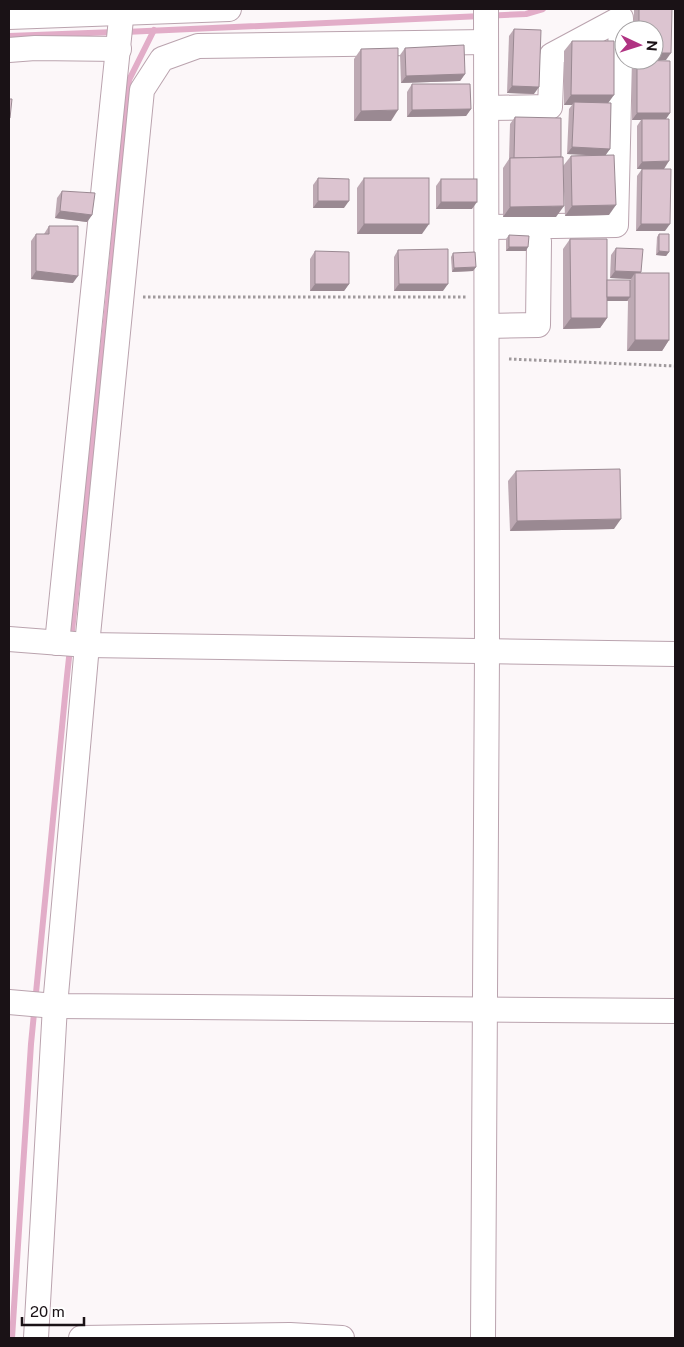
<svg xmlns="http://www.w3.org/2000/svg" width="684" height="1347" viewBox="0 0 684 1347" font-family="'Public Sans',sans-serif">
<rect width="100%" height="100%" fill="#fcf7f9"/>
<g fill="none" stroke-linecap="round" stroke-linejoin="round">
<g stroke="#e2adc8" stroke-width="6">
<path d="M125 32 526 14 543 9"/>
<path d="M9 36 115 32"/>
<path d="M12 1338 31 1044 67 676 108 302 129 80 154 30"/>
</g>
<g stroke="#baa3ae" stroke-width="26">
<g id="minor">
<path d="M9 17 229 9"/>
<path d="M9 50 35 48 119 49"/>
<path d="M486 108 550 107 552 55 621 18 616 225 487 227"/>
<path d="M487 326 538 325 539 242"/>
<path d="M9 639 87 645 675 654"/>
<path d="M57 643 122 9"/>
<path d="M9 1002 55 1006 675 1011"/>
<path d="M36 1338 55 1006 87 645 142 90 162 59 198 46 486 42"/>
<path d="M81 1338 290 1335 342 1338"/>
<path d="M483 1338 487 652 486 9"/>
</g>
</g>
<g stroke="#9f999c" stroke-width="3" stroke-dasharray="2.5 2.5" stroke-linecap="butt">
<path d="M143 297H466"/>
<path d="M509 359 675 366"/>
</g>
<use href="#minor" stroke="#fff" stroke-width="24"/>
</g>
<g fill="#bda9b3">
<path d="M634 9H672L666 60H654V30H634Z"/>
<path d="M514 29 534 94 507 93 509 36Z"/>
<path d="M572 41 608 103 610 149 605 155 609 215 565 216 563 166 571 156 594 155 567 154 569 109 572 105H564V51Z"/>
<path d="M405 48 465 74 460 81 401 83 400 55Z"/>
<path d="M361 49 391 121H354V59Z"/>
<path d="M637 60 670 113 666 119 664 169H648L665 231H636L637 176 642 169H637V126L641 120H632V67Z"/>
<path d="M412 84 471 109 466 116 407 117V92Z"/>
<path d="M515 117 556 217H503V168L509 159 510 124Z"/>
<path d="M318 178 344 208H313V185Z"/>
<path d="M364 178 422 234H357V188Z"/>
<path d="M441 179 472 209H436V186Z"/>
<path d="M62 191 92 215 87 222 55 218 57 198Z"/>
<path d="M49 226 73 283 31 279V241L36 234H44Z"/>
<path d="M659 234 669 252 666 256 656 255 657 237Z"/>
<path d="M509 235 526 251H506V239Z"/>
<path d="M570 239 607 280H630L631 279 610 278 611 255 616 248 641 272V273L669 340 662 351H627L628 301H607V318L600 328 563 329V249Z"/>
<path d="M398 250 443 291H394V257Z"/>
<path d="M315 251 349 284 344 291H310V259Z"/>
<path d="M453 253 476 267 473 271 452 272 451 257Z"/>
<path d="M516 471 614 529 510 531 508 481Z"/>
</g>
<g fill="#9a8992">
<path d="M654 53H671L666 60H654Z"/>
<path d="M465 74 460 81 401 83 406 76Z"/>
<path d="M512 86 539 87 534 94 507 93Z"/>
<path d="M571 95H614L606 106 574 102 572 105H564Z"/>
<path d="M471 109 466 116 407 117 412 110Z"/>
<path d="M398 110 391 121H354L361 111Z"/>
<path d="M637 113H670L665 120 642 119 641 120H632Z"/>
<path d="M572 147 610 149 605 156 567 154Z"/>
<path d="M669 161 664 169H637L642 162Z"/>
<path d="M318 201H349L344 208H313Z"/>
<path d="M441 202H477L472 209H436Z"/>
<path d="M616 205 609 215 565 216 572 206Z"/>
<path d="M564 206 556 217H503L510 207Z"/>
<path d="M60 211 92 215 87 222 55 218Z"/>
<path d="M364 224H429L422 234H357Z"/>
<path d="M641 224H670L665 231H636Z"/>
<path d="M509 247H528L526 251H506Z"/>
<path d="M659 251 669 252 666 256 656 255Z"/>
<path d="M476 267 473 271 452 272 454 268Z"/>
<path d="M36 271 78 276 73 283 31 279Z"/>
<path d="M615 271 641 272 636 279 635 273 631 279 610 278Z"/>
<path d="M315 284H349L344 291H310Z"/>
<path d="M399 284H448L443 291H394Z"/>
<path d="M604 297H630L627 301H601Z"/>
<path d="M571 318H607L600 328 563 329Z"/>
<path d="M635 340H669L662 351H627Z"/>
<path d="M621 519 614 529 510 531 517 521Z"/>
</g>
<g fill="#dcc4d0" stroke="#9a8992">
<path d="M639 9H672L671 53H654V30H639Z"/>
<path d="M514 29 541 30 539 87 512 86Z"/>
<path d="M572 41H614V95H571Z"/>
<path d="M464 45 465 74 406 76 405 48Z"/>
<path d="M398 48V110L361 111V49Z"/>
<path d="M637 60 670 61V113H637Z"/>
<path d="M412 84H470L471 109 412 110Z"/>
<path d="M9 99H12L10 118H9Z"/>
<path d="M574 102 611 103 610 149 572 147Z"/>
<path d="M515 117 561 118V157L514 158Z"/>
<path d="M642 119H669V161L642 162Z"/>
<path d="M614 155 616 205 572 206 571 156Z"/>
<path d="M563 157 564 206 510 207V158Z"/>
<path d="M642 169H671L670 224H641Z"/>
<path d="M318 178 349 179V201H318Z"/>
<rect x="364" y="178" width="65" height="46"/>
<rect x="441" y="179" width="36" height="23"/>
<path d="M62 191 95 193 92 215 60 211Z"/>
<path d="M49 226H78V276L36 271V234H49Z"/>
<path d="M659 234H669V252L659 251Z"/>
<path d="M509 235 529 236 528 247H509Z"/>
<path d="M570 239H607V318H571Z"/>
<path d="M616 248 643 249 641 272 615 271Z"/>
<path d="M448 249V284H399L398 250Z"/>
<path d="M315 251 349 252V284H315Z"/>
<path d="M475 252 476 267 454 268 453 253Z"/>
<rect x="635" y="273" width="34" height="67"/>
<rect x="607" y="280" width="23" height="17"/>
<path d="M620 469 621 519 517 521 516 471Z"/>
</g>
<rect width="684" height="1347" fill="none" stroke="#1a1216" stroke-width="20"/>
<g transform="translate(639 45) rotate(94)"><circle r="24" fill="#ffffff" stroke="#a3a0a2"/>
<path d="M0-4L9 19L0 12L-9 19Z" fill="#b03382"/>
<text y="-8" font-size="14" font-weight="bold" text-anchor="middle" fill="#1a1216">N</text>
</g>
<path d="M22 1317v8h62v-8" fill="none" stroke="#1a1216" stroke-width="2.5"/>
<text x="30" y="1317" font-size="15" fill="#1a1216" stroke="#ffffff" stroke-width="4" paint-order="stroke">20 m</text>
</svg>
